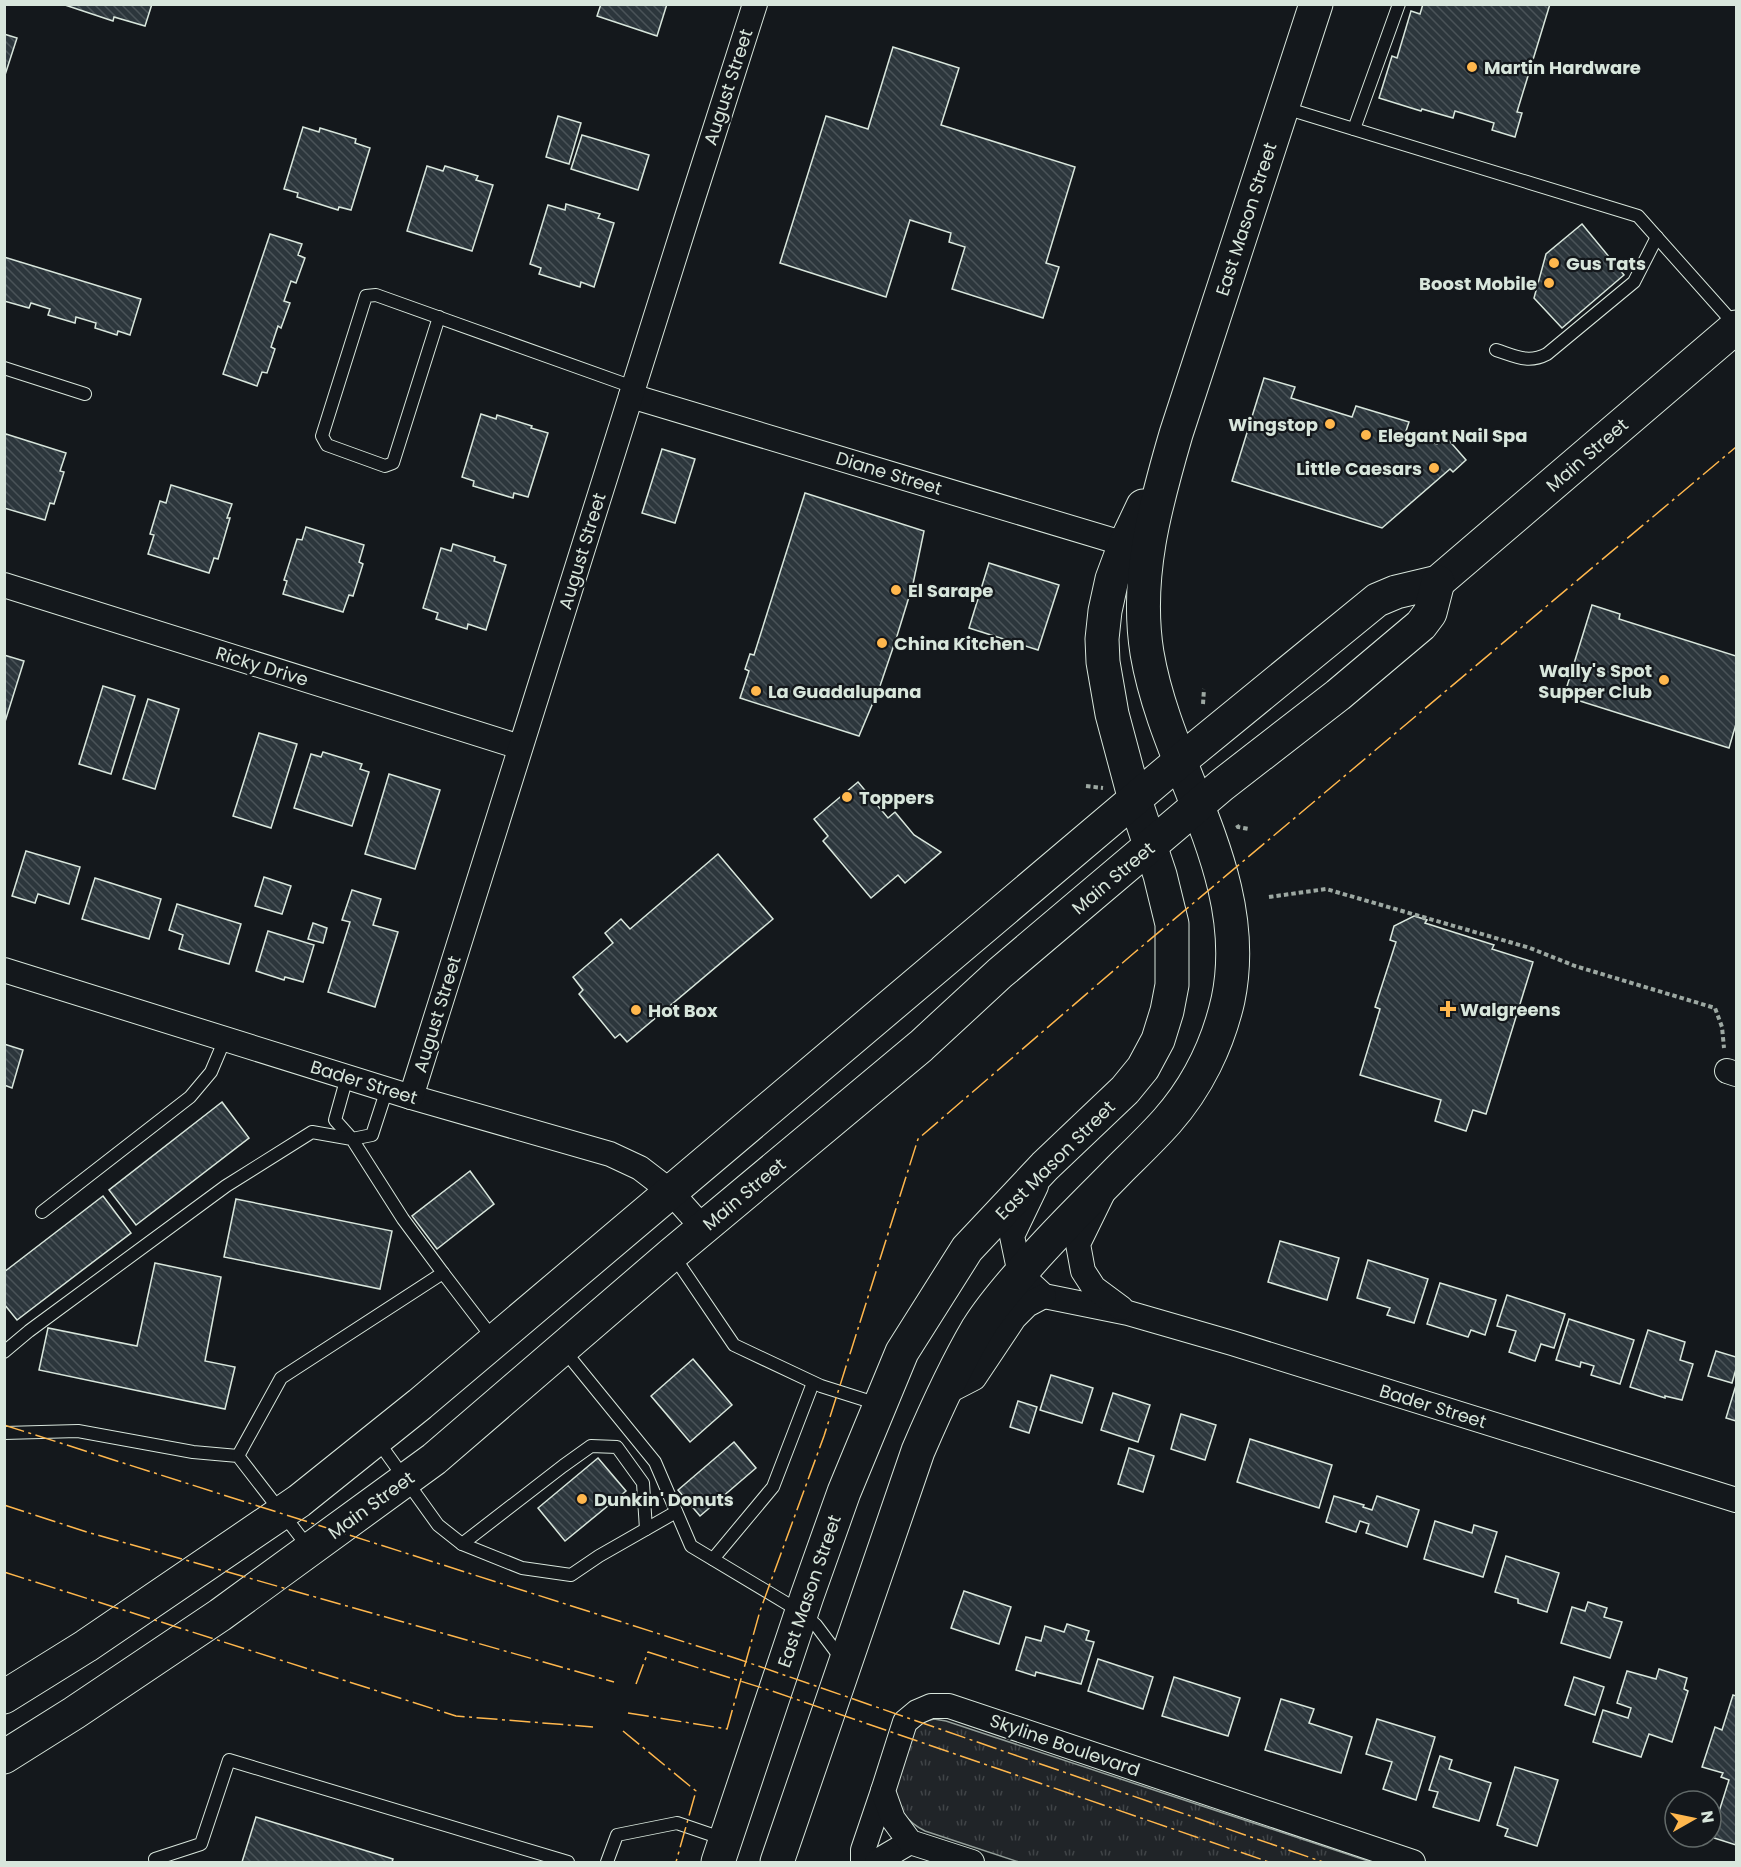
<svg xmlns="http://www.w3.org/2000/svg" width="1741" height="1867" viewBox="0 0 1741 1867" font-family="Poppins,sans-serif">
<defs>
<pattern id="grass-tufts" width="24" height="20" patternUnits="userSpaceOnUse" patternTransform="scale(1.5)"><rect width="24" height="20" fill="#202428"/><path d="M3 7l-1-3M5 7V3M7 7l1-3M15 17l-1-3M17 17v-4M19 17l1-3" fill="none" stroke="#404447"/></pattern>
<pattern id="building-back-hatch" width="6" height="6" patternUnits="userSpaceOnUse" patternTransform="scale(1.5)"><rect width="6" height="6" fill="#2c363c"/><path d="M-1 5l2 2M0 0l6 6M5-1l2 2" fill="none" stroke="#4a5358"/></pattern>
</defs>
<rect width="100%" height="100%" fill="#14181c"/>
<path fill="url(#grass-tufts)" stroke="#939e99" stroke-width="1.5" d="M934 1719 946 1721 1371 1862H1019L925 1831C909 1823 893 1807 896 1787 897 1777 902 1766 905 1756 911 1738 912 1723 934 1719Z"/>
<g fill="url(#building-back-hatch)" stroke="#d8e6dc" stroke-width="1.5">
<path d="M62 4H152L145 26 114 17 113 21Z"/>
<path d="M601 4H667L657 36 597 16Z"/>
<path d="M1423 4H1550L1517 112 1522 113 1515 137 1492 130 1494 123 1455 111 1453 118 1422 109 1421 111 1379 98 1392 56 1397 58 1411 11 1420 14Z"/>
<path d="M4 34 17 38 4 78Z"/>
<path d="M893 47 959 68 941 125 1075 167 1046 263 1059 267 1043 318 952 289 965 247 949 242 951 233 910 220 886 297 780 263 826 116 868 129Z"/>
<path d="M558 116 581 123 569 164 546 157Z"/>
<path d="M303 127 319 132 320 128 356 139 355 143 370 148 351 210 339 207 338 210 297 197 298 193 284 189Z"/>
<path d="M582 135 649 155 638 190 571 169Z"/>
<path d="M427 166 443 171 445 166 478 176 476 180 493 185 472 251 407 231Z"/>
<path d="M566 204 600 214 598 218 614 223 594 287 581 282 580 287 539 274 541 268 530 264 548 205 565 210Z"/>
<path d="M1582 224 1624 275 1562 328 1534 298 1546 254Z"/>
<path d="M270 234 302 244 298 255 305 258 296 283 291 281 284 301 290 303 281 328 278 326 271 347 275 349 267 373 262 372 257 386 223 374Z"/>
<path d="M4 257 141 299 130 335 118 331 117 335 95 328 96 323 76 317 75 323 48 315 50 309 31 303 29 308 4 301Z"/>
<path d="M1264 378 1295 387 1291 398 1352 417 1356 406 1409 422 1405 434 1437 444 1446 437 1466 460 1453 472 1450 469 1382 528 1232 481Z"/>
<path d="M481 414 496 419 497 415 532 426 531 428 548 433 528 497 514 493 513 498 473 486 474 481 462 477Z"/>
<path d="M6 434 66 453 60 471 64 472 54 504 50 503 45 520 4 508V439Z"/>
<path d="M662 449 695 459 675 523 642 513Z"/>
<path d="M171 485 232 504 227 518H230L218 559 214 558 209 573 148 554 154 535 150 534 160 501 166 503Z"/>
<path d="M805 493 924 531 913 584 897 636 880 686 859 736 740 698 749 671 745 669 750 654 754 655Z"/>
<path d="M306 527 364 545 359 562 363 564 353 596 349 595 343 612 283 594 287 581 284 580 297 539 302 540Z"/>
<path d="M453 544 495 557 494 561 506 565 486 630 468 624 467 629 436 619 438 613 423 608 441 548 451 551Z"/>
<path d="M989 563 1059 585 1038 650 969 628Z"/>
<path d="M1592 605 1620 614 1619 619 1736 656V724L1729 748 1564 696Z"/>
<path d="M4 655 24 661 4 725Z"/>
<path d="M103 686 135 696 111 774 79 764Z"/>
<path d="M148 699 179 709 155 789 123 779Z"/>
<path d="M259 733 297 744 271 828 233 816Z"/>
<path d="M323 752 362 764 360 769 369 772 352 826 294 808 311 754 321 757Z"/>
<path d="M389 774 440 790 415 869 365 854Z"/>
<path d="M858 782 888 818 895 812 914 835 941 852 905 883 898 875 871 898 823 841 828 836 814 819Z"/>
<path d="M26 851 80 867 69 904 38 894 35 903 12 896Z"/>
<path d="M718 854 773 919 627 1042 620 1034 615 1038 579 994 583 990 573 977 613 943 605 933 621 919 630 929Z"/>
<path d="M264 877 291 886 282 914 255 906Z"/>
<path d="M95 878 161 899 149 939 82 919Z"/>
<path d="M352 890 381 899 373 925 398 932 375 1007 328 992 350 922 342 920Z"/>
<path d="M177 904 241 924 229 964 179 949 183 935 169 930Z"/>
<path d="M1414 916 1427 920 1425 923 1494 945 1492 949 1533 962 1486 1114 1473 1110 1466 1131 1435 1121 1441 1100 1360 1075 1380 1009 1375 1007 1396 942 1390 940 1394 926Z"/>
<path d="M313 923 327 928 323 943 308 939Z"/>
<path d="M268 931 314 945 303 982 285 977 284 980 256 971Z"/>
<path d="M4 1044 23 1050 12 1088 4 1085Z"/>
<path d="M222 1102 249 1138 136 1225 109 1190Z"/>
<path d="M470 1171 494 1204 437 1249 412 1216Z"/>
<path d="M103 1196 131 1233 17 1320 4 1304V1272Z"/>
<path d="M236 1199 392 1231 380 1289 224 1257Z"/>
<path d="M1280 1241 1339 1258 1327 1300 1268 1282Z"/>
<path d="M1368 1260 1428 1279 1414 1323 1387 1315 1390 1308 1357 1298Z"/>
<path d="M155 1263 221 1277 205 1361 235 1367 225 1409 39 1370 48 1328 137 1346Z"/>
<path d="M1440 1283 1496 1300 1485 1335 1471 1330 1468 1337 1427 1324Z"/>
<path d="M1507 1295 1565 1314 1554 1348 1541 1344 1535 1361 1509 1352 1516 1331 1497 1326Z"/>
<path d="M1569 1319 1634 1340 1620 1384 1591 1375 1594 1366 1581 1362 1580 1367 1556 1360Z"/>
<path d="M1648 1330 1685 1342 1680 1360 1693 1364 1682 1400 1665 1396V1398L1630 1387Z"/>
<path d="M1716 1351 1736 1357V1369L1732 1383 1708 1376Z"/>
<path d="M693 1359 732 1405 690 1442 651 1396Z"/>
<path d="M1051 1375 1093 1388 1082 1423 1040 1410Z"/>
<path d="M1736 1385V1421L1726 1418Z"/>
<path d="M1113 1393 1150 1405 1138 1442 1101 1430Z"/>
<path d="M1018 1401 1037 1407 1029 1433 1010 1427Z"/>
<path d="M1181 1414 1216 1425 1205 1460 1171 1449Z"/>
<path d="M1250 1439 1332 1465 1319 1508 1237 1482Z"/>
<path d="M734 1442 756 1468 700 1516 678 1490Z"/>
<path d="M1129 1448 1154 1456 1143 1492 1118 1484Z"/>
<path d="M598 1458 626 1491 565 1541 538 1508Z"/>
<path d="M1334 1496 1364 1505 1363 1507 1372 1510 1377 1496 1419 1510 1407 1547 1366 1533 1369 1524 1360 1521 1356 1532 1326 1522Z"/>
<path d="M1435 1521 1472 1533 1474 1525 1497 1532 1483 1577 1424 1559Z"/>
<path d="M1506 1556 1559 1573 1547 1612 1518 1603V1599L1495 1592Z"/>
<path d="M964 1591 1011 1607 999 1644 951 1628Z"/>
<path d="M1588 1602 1607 1608 1604 1617 1622 1622 1610 1658 1561 1643 1572 1607 1585 1611Z"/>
<path d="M1067 1624 1089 1631 1086 1640 1094 1642 1081 1684 1036 1672 1035 1676 1016 1670 1026 1637 1041 1641 1045 1626 1064 1632Z"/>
<path d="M1098 1659 1153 1677 1143 1709 1088 1691Z"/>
<path d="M1659 1669 1687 1678 1684 1689 1688 1691 1672 1742 1649 1734 1641 1757 1593 1742 1603 1710 1628 1718 1631 1708 1617 1703 1627 1671 1656 1679Z"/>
<path d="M1174 1677 1240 1698 1228 1736 1162 1716Z"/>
<path d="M1574 1677 1604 1687 1595 1715 1565 1705Z"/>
<path d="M1733 1695 1736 1696V1845L1711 1837 1729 1780 1721 1777 1723 1773 1702 1767 1715 1727 1722 1730Z"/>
<path d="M1281 1699 1314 1709 1309 1723 1352 1737 1341 1773 1265 1750Z"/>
<path d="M1377 1719 1435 1737 1416 1800 1383 1789 1392 1762 1366 1754Z"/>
<path d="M1440 1756 1452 1760 1449 1769 1491 1783 1479 1821 1433 1807 1438 1792 1429 1790Z"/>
<path d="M1515 1767 1558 1780 1537 1846 1505 1836 1508 1829 1497 1825Z"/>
<path d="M256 1817 393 1859 392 1862H242Z"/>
</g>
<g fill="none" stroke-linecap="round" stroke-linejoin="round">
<g stroke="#d8e6dc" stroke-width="14">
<g id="lane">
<path d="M1285 108 1638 216 1736 326"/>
<path d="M1354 129 1399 4"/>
<path d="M439 317 393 463 385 466 327 445 322 436 366 296 376 295 633 387"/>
<path d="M1496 350C1515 356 1528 364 1547 354L1634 282 1657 237"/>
<path d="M4 368 85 394"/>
<path d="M347 1077 335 1120 352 1139 372 1135 387 1089"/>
<path d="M42 1212 190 1097 211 1072 225 1039"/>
<path d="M673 1255 734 1345 821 1386 878 1404"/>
<path d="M563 1349 655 1462 691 1546 801 1612 816 1625 843 1661"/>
<path d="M4 1352 29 1331 226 1186 312 1132 352 1139 403 1219 443 1273"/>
<path d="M4 1433 78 1431 193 1452 238 1456 309 1548"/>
<path d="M377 1440 438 1525 462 1544 522 1568 571 1575 599 1556 676 1512"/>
<path d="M238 1456 281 1378 443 1273 495 1341"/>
<path d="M462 1544 563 1466 591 1446 617 1447 643 1483 646 1529"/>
<path d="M713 1559 773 1487 813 1383"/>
<path d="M155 1859 201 1844 229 1760 568 1862"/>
<path d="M607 1862 617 1835 677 1823 724 1839"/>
</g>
</g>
<g stroke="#d8e6dc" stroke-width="26">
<g id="street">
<path d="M631 396 1125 544 1139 546"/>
<path d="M4 585 520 747"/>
<path d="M4 970 411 1097 610 1154 640 1168 670 1191 703 1228"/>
<path d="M1727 1071 1736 1074"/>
<path d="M411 1097 687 217 755 4"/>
<path d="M1036 1186 1012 1236 1020 1274 1044 1296 1128 1313 1232 1343 1736 1500"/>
<path d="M1102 1195 1078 1244 1083 1271 1094 1288 1121 1308"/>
<path d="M943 1394 974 1378 1014 1318 1027 1305 1044 1296"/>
<path d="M863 1862V1850L883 1791"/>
<path d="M877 1862 881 1859 910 1842"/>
<path d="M972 1862 910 1842 893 1819 883 1791 905 1722 917 1712 931 1706H949L1413 1862"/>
</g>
</g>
<g stroke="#d8e6dc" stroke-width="35">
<g id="secondary">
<path d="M718 1862 807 1596 844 1492 902 1352 967 1249 1045 1166 1125 1090 1143 1068 1158 1040 1167 1011 1172 985V924L1160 875 1135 800 1112 714 1103 662 1102 639 1105 611 1112 579 1125 544 1143 506"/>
<path d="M777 1862 918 1451C936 1409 955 1367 978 1328 990 1309 1006 1290 1020 1274 1051 1237 1086 1204 1119 1170 1135 1154 1152 1138 1167 1121 1197 1087 1218 1044 1228 1000 1254 876 1167 771 1147 653 1135 578 1155 506 1176 434L1316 4"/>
</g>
</g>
<g stroke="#d8e6dc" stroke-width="35">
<g id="primary">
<path d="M4 1697 86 1646 299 1501 420 1404 1180 761 1377 600 1396 592 1438 582 1736 327"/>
<path d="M4 1757 74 1713 220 1615 434 1459 672 1254 921 1046 1000 973 1222 785 1338 695 1421 625 1430 613 1438 582"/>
</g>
</g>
<g stroke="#9da8a2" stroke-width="4" stroke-dasharray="4.5 3" stroke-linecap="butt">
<path d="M1203 704 1204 689"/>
<path d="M1086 786 1103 788"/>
<path d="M1237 825 1238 827 1249 829"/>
<path d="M1269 897 1326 889 1530 948 1575 966 1715 1008 1722 1027 1724 1048"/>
</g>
<use href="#lane" stroke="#14181c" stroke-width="12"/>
<use href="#street" stroke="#14181c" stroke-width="24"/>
<use href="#secondary" stroke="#14181c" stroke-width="33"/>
<use href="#primary" stroke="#14181c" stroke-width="33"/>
<g stroke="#ffb74d" stroke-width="1.5" stroke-dasharray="21 4.5 3 4.5" stroke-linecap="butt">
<path d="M4 1425 738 1659 1323 1862"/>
<path d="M4 1505 87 1532 614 1682"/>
<path d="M4 1572 456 1716 593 1727"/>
<path d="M636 1684 648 1652 772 1691 1269 1862"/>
<path d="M628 1713 727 1729 760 1611 824 1436 918 1139 1134 953 1736 447"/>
<path d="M623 1731 696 1791 676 1862"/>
</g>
</g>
<g fill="#ffb74d" stroke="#14181c" stroke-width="2">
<circle cx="1472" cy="67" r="6"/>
<circle cx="1554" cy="263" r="6"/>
<circle cx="1549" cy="283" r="6"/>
<circle cx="1330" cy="424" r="6"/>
<circle cx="1366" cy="435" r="6"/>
<circle cx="1434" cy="468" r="6"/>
<circle cx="896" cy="590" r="6"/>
<circle cx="882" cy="643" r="6"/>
<circle cx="1664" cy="680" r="6"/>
<circle cx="756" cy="691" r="6"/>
<circle cx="847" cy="797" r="6"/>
<path d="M1445 1000h6v6h6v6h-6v6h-6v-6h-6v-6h6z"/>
<circle cx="636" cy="1010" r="6"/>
<circle cx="582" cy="1499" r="6"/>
</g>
<g text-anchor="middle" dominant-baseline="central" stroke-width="4.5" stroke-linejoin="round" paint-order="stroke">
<g font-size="18" font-weight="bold" fill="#d8e6dc" stroke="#14181c" text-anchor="start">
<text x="1484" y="67">Martin Hardware</text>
<text x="1566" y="263">Gus Tats</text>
<text x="1537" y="283" text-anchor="end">Boost Mobile</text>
<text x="1318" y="424" text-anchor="end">Wingstop</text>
<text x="1378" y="435">Elegant Nail Spa</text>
<text x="1422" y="468" text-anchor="end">Little Caesars</text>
<text x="908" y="590">El Sarape</text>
<text x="894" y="643">China Kitchen</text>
<text x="1652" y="670" text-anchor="end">Wally's Spot<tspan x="1652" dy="21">Supper Club</tspan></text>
<text x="768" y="691">La Guadalupana</text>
<text x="859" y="797">Toppers</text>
<text x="1460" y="1009">Walgreens</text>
<text x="648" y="1010">Hot Box</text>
<text x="594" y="1499">Dunkin' Donuts</text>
</g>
<g font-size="18" fill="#d8e6dc" stroke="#14181c">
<text transform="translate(728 87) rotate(-72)">August Street</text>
<text transform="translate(1246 219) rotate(-72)">East Mason Street</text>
<text transform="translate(1587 455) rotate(-41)">Main Street</text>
<text transform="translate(889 473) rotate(17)">Diane Street</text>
<text transform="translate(582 551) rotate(-73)">August Street</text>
<text transform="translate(262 666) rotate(17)">Ricky Drive</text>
<text transform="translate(1113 878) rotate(-40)">Main Street</text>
<text transform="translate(437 1014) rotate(-73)">August Street</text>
<text transform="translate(364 1082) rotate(17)">Bader Street</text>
<text transform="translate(1055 1160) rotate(-45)">East Mason Street</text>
<text transform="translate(744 1194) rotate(-40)">Main Street</text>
<text transform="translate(1433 1406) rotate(17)">Bader Street</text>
<text transform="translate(371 1505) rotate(-36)">Main Street</text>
<text transform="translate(809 1591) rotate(-71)">East Mason Street</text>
<text transform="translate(1065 1745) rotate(19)">Skyline Boulevard</text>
</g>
</g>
<rect width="1741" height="1867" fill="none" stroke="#d8e6dc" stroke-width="12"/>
<g transform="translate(1693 1819) rotate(81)"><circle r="28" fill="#14181c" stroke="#626a69" stroke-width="1.5"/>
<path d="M0-4.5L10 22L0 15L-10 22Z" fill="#ffb74d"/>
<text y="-9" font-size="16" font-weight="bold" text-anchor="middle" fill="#d8e6dc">N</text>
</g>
</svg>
